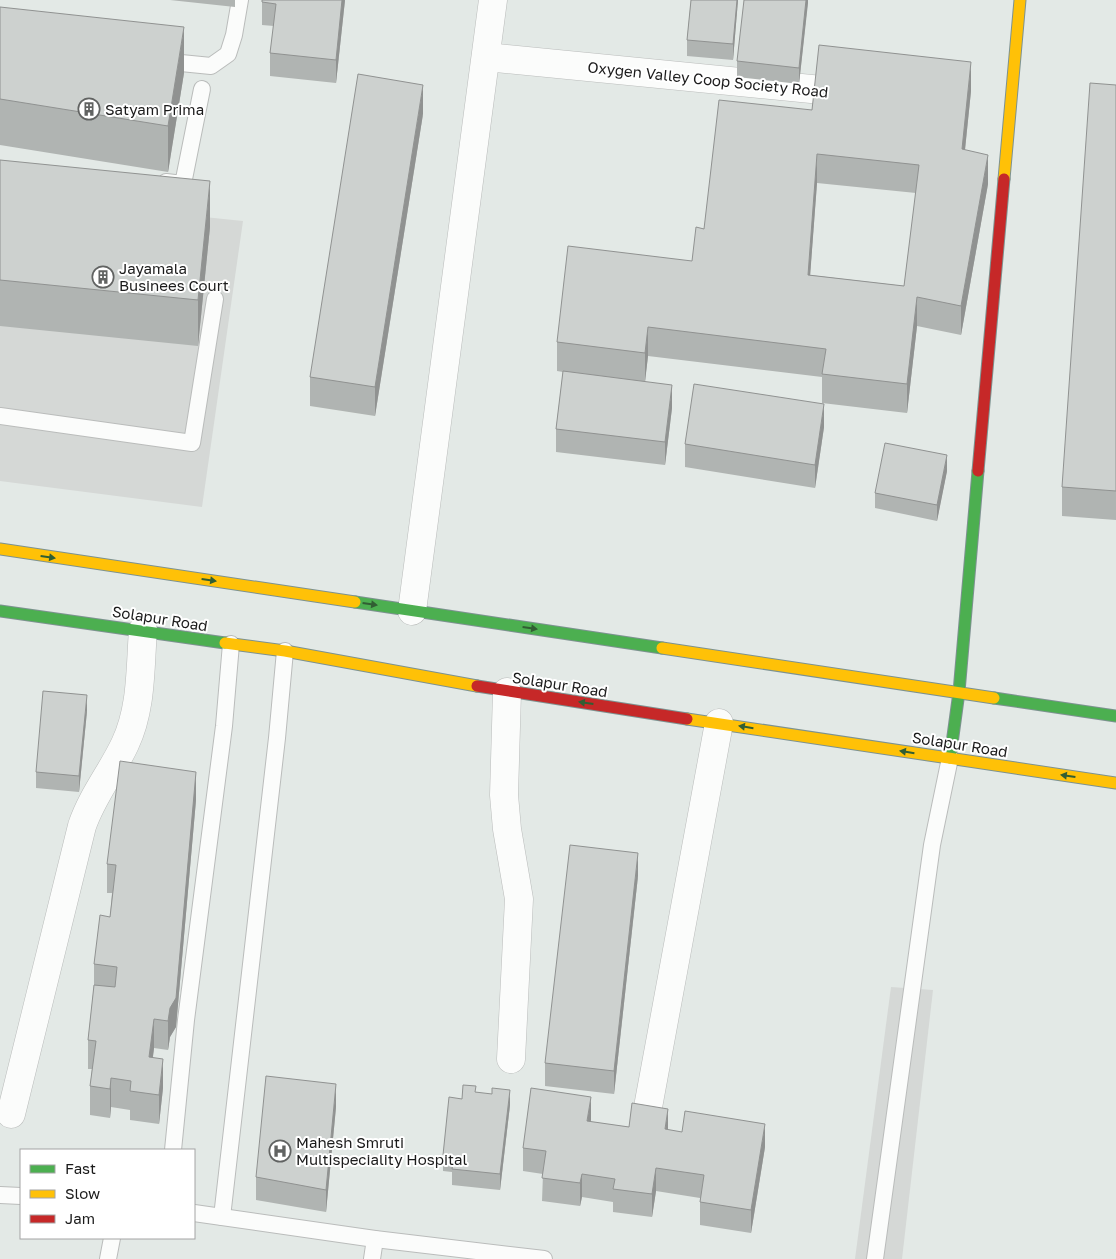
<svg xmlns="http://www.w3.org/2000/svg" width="1116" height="1259" viewBox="0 0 1116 1259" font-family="'Golos Text',sans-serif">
<rect width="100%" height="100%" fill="#e3e9e6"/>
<g fill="#d5d8d6">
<path d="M0 196 243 221 202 507 0 481Z"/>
<path d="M891 987 933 990 902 1259H855Z"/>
</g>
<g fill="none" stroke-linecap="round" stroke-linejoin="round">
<g stroke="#babcbb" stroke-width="18">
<g id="lane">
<path d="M161 61 211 66 228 54 234 35 240 0"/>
<path d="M166 182 183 184 202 89"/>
<path d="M0 416 192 443 215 299"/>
<path d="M173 1150 186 1020 224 726 231 644"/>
<path d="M0 1195 21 1196"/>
<path d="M194 1213 375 1239 544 1259"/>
<path d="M222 1217 277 738 285 651"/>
<path d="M108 1259 112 1238"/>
<path d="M372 1259 375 1239"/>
<path d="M875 1259 932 845 950 758"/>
</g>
</g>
<g stroke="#babcbb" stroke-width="29">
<g id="street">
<path d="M486 57 852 93"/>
<path d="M412 611 493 0"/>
<path d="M507 692 504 795 507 829 519 899 511 1059"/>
<path d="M11 1114 82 826C92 796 112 772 125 744 142 708 140 668 143 630"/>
<path d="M646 1118 719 723"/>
</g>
</g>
<g stroke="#7d9290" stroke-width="13">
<g id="fast">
<path d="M355 602 662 648"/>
<path d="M0 611 225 643"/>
<path d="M994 698 1116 716"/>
<path d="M950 758 959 692 978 471"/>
</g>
</g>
<g stroke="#7d9290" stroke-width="13">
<g id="slow">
<path d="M1004 179 1020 0"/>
<path d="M0 549 355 602"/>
<path d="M225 643 285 651 477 686"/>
<path d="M662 648 994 698"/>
<path d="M687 719 1116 783"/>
</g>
</g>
<g stroke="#7d9290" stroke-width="13">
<g id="jam">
<path d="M978 471 1004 179"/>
<path d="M477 686 687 719"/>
</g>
</g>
<use href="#lane" stroke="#fbfcfb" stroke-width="16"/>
<use href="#street" stroke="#fbfcfb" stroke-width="28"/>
<use href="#fast" stroke="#4caf50" stroke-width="11"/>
<use href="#slow" stroke="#ffc107" stroke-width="11"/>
<use href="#jam" stroke="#c62828" stroke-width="11"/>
</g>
<g fill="#b0b4b2" fill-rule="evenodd">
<path d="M170 0H235V7Z"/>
<path d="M262 0H345L336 83 270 76V53L274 26 262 25Z"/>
<path d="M691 0H738L733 60 687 56V40Z"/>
<path d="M808 0 799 84 737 77V61Z"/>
<path d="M0 7 184 73 168 172 0 145Z"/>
<path d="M1116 85V520L1062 516V487Z"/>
<path d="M971 91 965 150 988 184 961 335 917 326 907 413 822 403V377L648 356 645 381 672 408 665 465 556 452V429L563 372 557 371V342L692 261 704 229 812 110ZM817 183 916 193 904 286 810 275Z"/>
<path d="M423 114 375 416 310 406V377Z"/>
<path d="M0 160 210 227 198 346 0 326Z"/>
<path d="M824 427 815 488 685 467V444Z"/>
<path d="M947 471 937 521 875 508V493Z"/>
<path d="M87 711 79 792 36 788V772Z"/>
<path d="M196 800 176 1027 170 1037 168 1050 154 1048 153 1057 163 1088 159 1124 130 1120V1110L111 1107 110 1118 90 1115V1086L92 1069H88V1040L94 985V964L110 917 112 893H107V864Z"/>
<path d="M638 876 614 1094 545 1086V1063Z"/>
<path d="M476 1092 510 1105 500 1190 452 1185V1172L443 1171V1155L462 1099Z"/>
<path d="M336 1107 326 1212 256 1200V1177Z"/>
<path d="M591 1120V1122L629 1127 668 1130 765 1147 751 1233 700 1225V1198L656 1191 652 1217 613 1212V1202L582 1197 580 1206 542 1201 543 1174 523 1171V1148Z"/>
</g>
<g fill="#909291">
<path d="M342 0H345L336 83V60Z"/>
<path d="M737 0H738L733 60V44Z"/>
<path d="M806 0H808V3L799 84V68Z"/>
<path d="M184 27V73L168 172V126Z"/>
<path d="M971 62V91L962 178V149Z"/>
<path d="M423 85V114L375 416V387Z"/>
<path d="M817 154V183L808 304V275Z"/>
<path d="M988 155V184L961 335V306Z"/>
<path d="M210 181V227L198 346V300Z"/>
<path d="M917 297V326L907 413V384Z"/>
<path d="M648 327V356L645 382V353Z"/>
<path d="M672 385V408L665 465V442Z"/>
<path d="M824 404V427L815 488V465Z"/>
<path d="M947 455V471L937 521V505Z"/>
<path d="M87 695V711L79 792V776Z"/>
<path d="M196 772V800L176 1027 170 1037 168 1050V1021Z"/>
<path d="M638 853V876L614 1094V1071Z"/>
<path d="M154 1019V1048L149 1086V1057Z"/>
<path d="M163 1059V1088L159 1124V1095Z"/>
<path d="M111 1078V1107L110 1118V1089Z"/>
<path d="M336 1084V1107L326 1212V1190Z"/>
<path d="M510 1090V1105L500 1190V1174Z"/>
<path d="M591 1097V1120L587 1144V1121Z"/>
<path d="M668 1109V1132L665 1129Z"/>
<path d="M765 1124V1147L751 1233V1210Z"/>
<path d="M656 1168V1191L652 1217V1194Z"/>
<path d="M582 1174V1197L580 1206V1183Z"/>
</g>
<g fill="#cdd1cf" stroke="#909291" fill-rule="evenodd">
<path d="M262 0H342L336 60 270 53 276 4 262 2Z"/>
<path d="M691 0H737L733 44 687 40Z"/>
<path d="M744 0H806L799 68 737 61Z"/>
<path d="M0 7 184 27 168 126 0 99Z"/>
<path d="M819 45 971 62 962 149 988 155 961 306 917 297 907 384 822 374 826 349 648 327 645 353 557 342 568 246 692 261 696 227 704 229 719 100 812 110ZM817 154 919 165 904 286 808 275Z"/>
<path d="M358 74 423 85 375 387 310 377Z"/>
<path d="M1090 83 1116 85V491L1062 487Z"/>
<path d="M0 160 210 181 198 300 0 280Z"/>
<path d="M563 371 672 385 665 442 556 429Z"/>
<path d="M694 384 824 404 815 465 685 444Z"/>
<path d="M885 443 947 455 937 505 875 493Z"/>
<path d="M43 691 87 695 79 776 36 772Z"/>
<path d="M120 761 196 772 176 998 170 1008 168 1021 154 1019 149 1057 163 1059 159 1095 130 1091 131 1081 111 1078 110 1089 90 1086 96 1041 88 1040 94 985 115 987 117 967 94 964 100 915 110 917 116 865 107 864Z"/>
<path d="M570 845 638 853 614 1071 545 1063Z"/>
<path d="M266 1076 336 1084 326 1190 256 1177Z"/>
<path d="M463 1085 476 1086 475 1092 492 1094V1088L510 1090 500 1174 452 1169 454 1156 443 1155 449 1097 462 1099Z"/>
<path d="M531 1088 591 1097 587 1121 629 1127 632 1103 668 1109 665 1129 682 1132 685 1111 765 1124 751 1210 700 1202 704 1175 656 1168 652 1194 613 1189 615 1179 582 1174 580 1183 542 1178 546 1151 523 1148Z"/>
</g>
<defs><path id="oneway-solid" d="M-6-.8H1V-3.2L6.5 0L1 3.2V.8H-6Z" transform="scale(1.25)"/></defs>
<g fill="#315e33">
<use href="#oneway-solid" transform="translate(48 557) rotate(8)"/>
<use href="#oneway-solid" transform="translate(209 580) rotate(8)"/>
<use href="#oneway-solid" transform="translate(370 604) rotate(8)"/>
<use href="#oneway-solid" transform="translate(530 628) rotate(8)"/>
<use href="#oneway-solid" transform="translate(586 703) rotate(-172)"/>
<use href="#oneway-solid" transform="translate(746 727) rotate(-171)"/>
<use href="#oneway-solid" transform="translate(907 752) rotate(-171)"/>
<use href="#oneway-solid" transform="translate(1068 776) rotate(-172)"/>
</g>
<defs>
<g id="building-ring" transform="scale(1.125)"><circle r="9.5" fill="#fff" stroke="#616362" stroke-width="1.5"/><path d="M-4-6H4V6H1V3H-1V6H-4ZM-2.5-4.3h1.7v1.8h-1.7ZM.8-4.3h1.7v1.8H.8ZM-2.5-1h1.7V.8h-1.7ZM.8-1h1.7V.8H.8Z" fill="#616362"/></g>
<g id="hospital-ring" transform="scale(1.125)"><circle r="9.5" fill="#fff" stroke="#616362" stroke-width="1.5"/><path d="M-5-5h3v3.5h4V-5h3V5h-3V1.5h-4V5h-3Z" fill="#616362"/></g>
</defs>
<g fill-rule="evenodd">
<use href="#building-ring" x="89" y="109"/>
<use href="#building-ring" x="103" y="277"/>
<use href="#hospital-ring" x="280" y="1151"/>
</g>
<g text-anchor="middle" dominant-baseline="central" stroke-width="4" stroke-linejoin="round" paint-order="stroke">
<g font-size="15" fill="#1b1b1b" stroke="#fff">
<text transform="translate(708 79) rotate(6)">Oxygen Valley Coop Society Road</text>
<text transform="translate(160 618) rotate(9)">Solapur Road</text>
<text transform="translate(560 684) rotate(9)">Solapur Road</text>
<text transform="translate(960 744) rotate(9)">Solapur Road</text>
</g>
<g font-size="15" fill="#1b1b1b" stroke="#fff" text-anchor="start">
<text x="105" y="109">Satyam Prima</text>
<text x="119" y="268">Jayamala<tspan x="119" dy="17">Businees Court</tspan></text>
<text x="296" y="1142">Mahesh Smruti<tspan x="296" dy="17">Multispeciality Hospital</tspan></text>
</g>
</g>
<rect x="20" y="1149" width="175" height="90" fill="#ffffff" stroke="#a4a4a4"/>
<rect x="30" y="1165" width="25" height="8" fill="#4caf50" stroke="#a4a4a4"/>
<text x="65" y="1174" font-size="15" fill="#1b1b1b">Fast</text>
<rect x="30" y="1190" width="25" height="8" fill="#ffc107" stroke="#a4a4a4"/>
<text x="65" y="1199" font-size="15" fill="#1b1b1b">Slow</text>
<rect x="30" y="1215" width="25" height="8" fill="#c62828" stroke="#a4a4a4"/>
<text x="65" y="1224" font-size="15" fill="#1b1b1b">Jam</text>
</svg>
